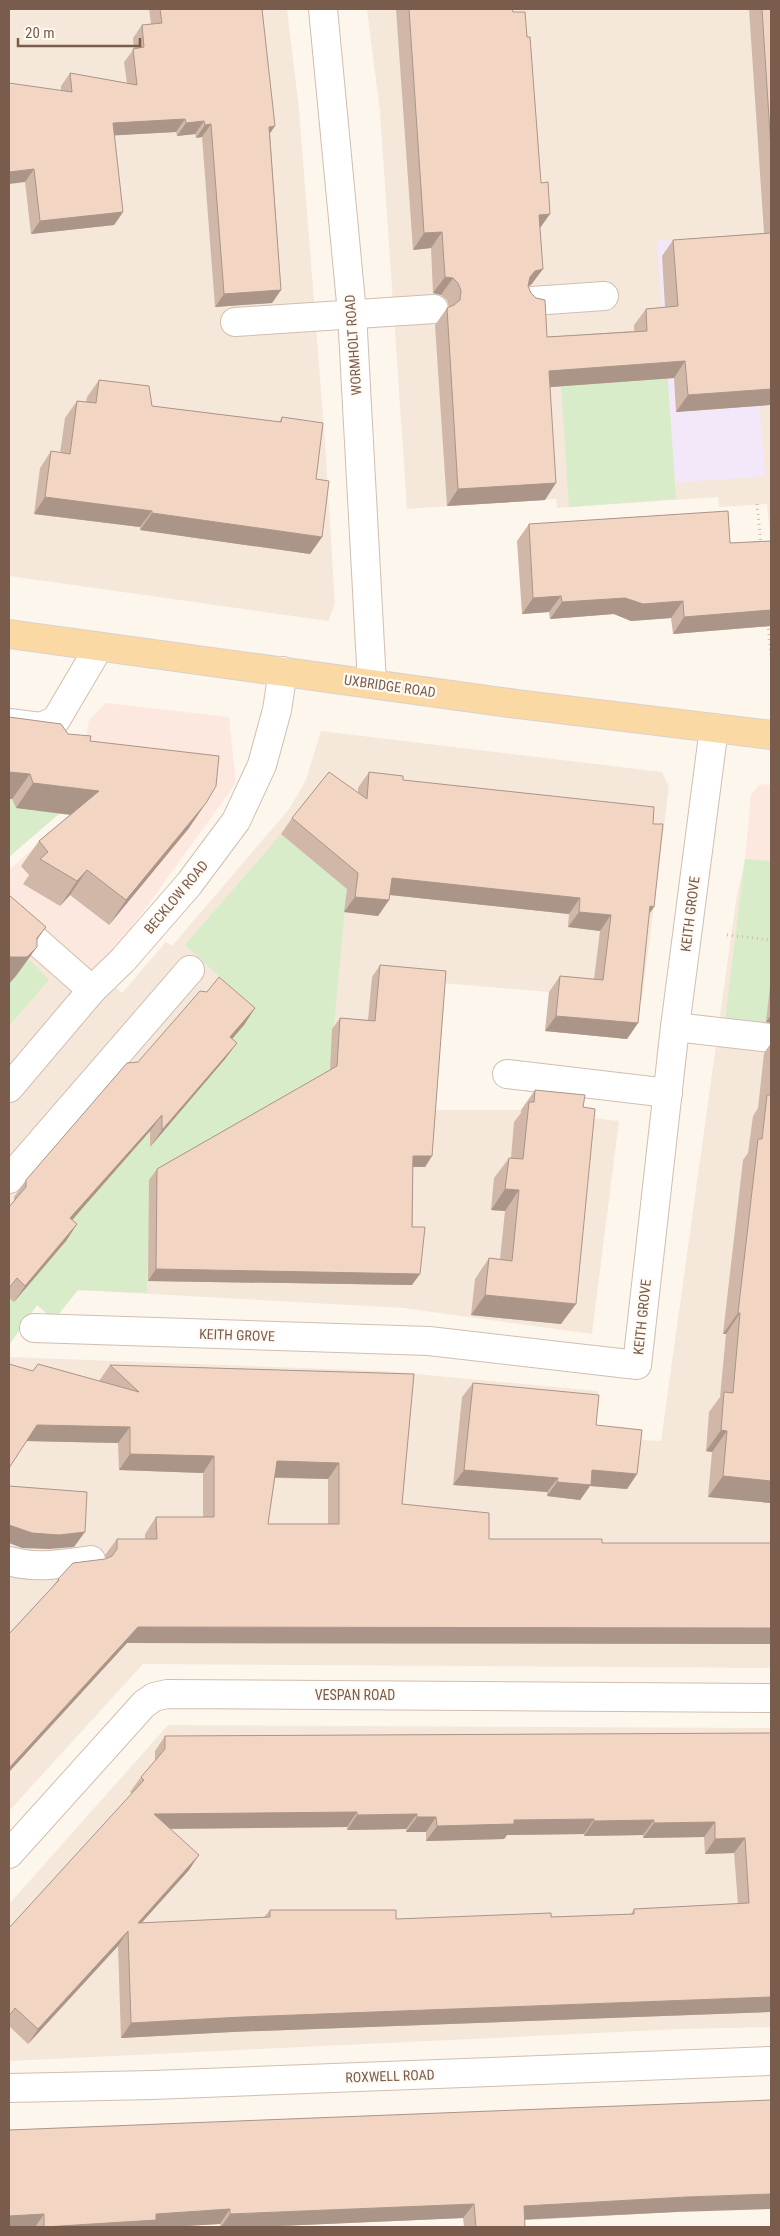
<svg xmlns="http://www.w3.org/2000/svg" width="780" height="2236" viewBox="0 0 780 2236" font-family="'Roboto Condensed',sans-serif">
<rect width="100%" height="100%" fill="#fdf6ec"/>
<g fill="#f5e8da">
<path d="M9 9H287L299 109 325 442 335 604 328 621 9 576Z"/>
<path d="M367 9H771V546L767 504 719 507 718 497 557 508 556 499 407 509 380 112Z"/>
<path d="M321 731 662 772 669 787 642 1000 373 977 429 1110H521L619 1121 592 1334 403 1308 78 1290 68 1302 37 1305 9 1345V896L122 993 166 942 172 946 290 808 306 780Z"/>
<path d="M745 859 771 862V1668L143 1664 9 1811V1357L384 1371 598 1391 594 1437 661 1441 736 901Z"/>
<path d="M168 1725 771 1728V2027L681 2029 9 2061V1904Z"/>
</g>
<g fill="#fde8e0">
<path d="M106 703 229 717 236 783 98 974 9 896V870L73 813 89 720Z"/>
<path d="M760 784 771 785V862L745 859 751 795Z"/>
</g>
<path fill="#f3e8fa" d="M746 235 765 476 675 483 657 241Z"/>
<g fill="#d8ecc9">
<path d="M667 367 676 499 569 507 561 386 615 382Z"/>
<path d="M9 799H12L16 808 37 811 66 808 9 857Z"/>
<path d="M281 834 347 887 329 1078 150 1179 147 1293 78 1290 54 1320 37 1305 9 1345V1298L14 1302 48 1246 57 1253 66 1242 59 1235 163 1117 209 1077 225 1059 219 1054 244 1025 233 989 185 945Z"/>
<path d="M745 859 771 861V979L766 1026 725 1020Z"/>
<path d="M26 956 49 980 9 1026V984L16 976Z"/>
</g>
<g fill="none" stroke-linecap="round" stroke-linejoin="round">
<g stroke="#d1beb0" stroke-width="30">
<g id="minor">
<path d="M323 9 352 313 372 683"/>
<path d="M532 301 604 296"/>
<path d="M235 322 434 309"/>
<path d="M9 723 41 727 56 720 99 647"/>
<path d="M9 917 92 990"/>
<path d="M675 1027 771 1038"/>
<path d="M507 1074 668 1093"/>
<path d="M9 1088 92 990 123 960 189 884 236 821 262 765 277 710 283 671"/>
<path d="M9 1179 190 970"/>
<path d="M34 1328 429 1341 637 1365 675 1027 714 728"/>
<path d="M9 1561C36 1569 63 1564 91 1560"/>
<path d="M9 1854 144 1704 154 1697 167 1694 771 1698"/>
<path d="M9 2088 153 2085 771 2061"/>
</g>
</g>
<g stroke="#dad1cd" stroke-width="30">
<path id="major" d="M9 634 517 704 771 735"/>
</g>
<g stroke="#d9b8a5" stroke-width="3" stroke-dasharray="1 4" stroke-linecap="butt">
<path d="M757 504 761 544"/>
<path d="M768 624 771 656"/>
<path d="M727 935 771 940"/>
</g>
<use href="#minor" stroke="#fff" stroke-width="28"/>
<use href="#major" stroke="#fbd9a5" stroke-width="28"/>
</g>
<g fill="#d1b7a8" fill-rule="evenodd">
<path d="M149 9H262L270 134 281 290 272 303 215 307 202 137 196 138 195 134 177 136 176 132 114 135 123 212 114 225 31 234 25 182 61 90V86L70 73 127 83 124 62 134 49 133 38 142 25 151 24Z"/>
<path d="M396 9H512L540 228 531 285 528 286 547 337 634 331V325L646 309 665 307 662 256 673 240 764 233 749 9H771V430L770 405 676 412 674 378 550 387 545 500 447 506 435 325 447 308 449 307 447 300 441 295 433 293 431 248 413 250Z"/>
<path d="M99 380 152 406 279 422 282 417 316 479 322 537 310 554 140 530V527L34 514 40 468 51 451 60 453 65 418 77 401 86 402 87 397Z"/>
<path d="M529 524 730 543 771 541V626L673 634 671 618 631 621 614 614 550 619 549 612 522 614 517 541Z"/>
<path d="M9 717 68 734 90 741 189 828 109 925 70 895 60 906 23 884 29 875 21 866 39 841 70 815 16 808 12 799Z"/>
<path d="M369 772 403 780 653 824 649 914 638 1023 627 1039 545 1031 549 992 560 976 594 979 600 931 568 927 569 914 390 895 389 900 378 916 344 912 347 889 281 834 292 818 358 793V788Z"/>
<path d="M380 965 432 1156 425 1167H413L412 1285 148 1281 149 1180 157 1169 330 1071 332 1029 340 1018 368 1020 372 977Z"/>
<path d="M771 977V1023L766 1022Z"/>
<path d="M255 1008 244 1025 232 1039 237 1043 225 1059 150 1147V1131L72 1220 77 1224 66 1241 14 1302 9 1298V1207L14 1201V1197L26 1180 138 1062Z"/>
<path d="M771 1043V1503L708 1497 712 1452 706 1451 709 1412 720 1397 726 1334H723L743 1160 748 1153 753 1116 758 1108 764 1053Z"/>
<path d="M535 1090 561 1324 471 1315 475 1279 489 1258 500 1259 505 1211 491 1210 494 1178 509 1158H511L514 1122 521 1113V1110Z"/>
<path d="M110 1365 414 1374 402 1504 489 1539 602 1543H771V1644L127 1643 9 1772V1634L52 1588 58 1579 106 1559 105 1555 117 1539H145V1534L156 1517H203V1473L119 1470 118 1443 26 1441 33 1371 99 1381ZM275 1478 328 1479V1524H268Z"/>
<path d="M473 1383 596 1425 637 1474 627 1489 590 1486 580 1500 547 1496V1492L453 1485 462 1397Z"/>
<path d="M771 1733V2012L232 2032 121 2038 118 1946 28 2044 9 2026V1928L132 1794 130 1792 141 1777 155 1761V1751L165 1736ZM347 1827V1830L406 1829V1832H426V1841L504 1839 507 1835 584 1834V1836L643 1835V1838L704 1837 705 1854 734 1853 738 1904 634 1909 631 1914 551 1917 396 1919 270 1910 264 1917 141 1923 189 1870 170 1829Z"/>
<path d="M9 2130 676 2212 525 2220V2227H464L463 2218 257 2227H220V2224L170 2227H9Z"/>
</g>
<g fill="#aa9588">
<path d="M185 119 176 132 104 136 113 123Z"/>
<path d="M204 121 195 134 177 136 186 123Z"/>
<path d="M211 124 202 137 196 138 205 125Z"/>
<path d="M275 126 266 139 269 127Z"/>
<path d="M34 169 25 182 9 184V172Z"/>
<path d="M123 212 114 225 31 234 40 221Z"/>
<path d="M550 214 538 231 539 215Z"/>
<path d="M442 232 431 248 413 250 424 233Z"/>
<path d="M543 269 531 285 524 288 530 277 535 271Z"/>
<path d="M445 277 453 278 441 295 433 293Z"/>
<path d="M281 290 272 303 215 307 224 294Z"/>
<path d="M685 361 674 378 538 388 549 371Z"/>
<path d="M771 389V402L770 405 676 412 688 395Z"/>
<path d="M556 483 545 500 447 506 458 489Z"/>
<path d="M45 497 152 511 140 527 34 514Z"/>
<path d="M152 513 322 537 310 554 140 530Z"/>
<path d="M561 596 549 612 522 614 533 598Z"/>
<path d="M625 598 683 601 671 618 631 621 614 614 550 619 562 602Z"/>
<path d="M771 610V626L673 634 684 617Z"/>
<path d="M9 772 30 774 12 799H9Z"/>
<path d="M33 783 99 791 81 816 16 808Z"/>
<path d="M206 803 189 828 109 925 126 900Z"/>
<path d="M87 870 70 895 60 906 77 881Z"/>
<path d="M392 878 580 898 569 914 381 894Z"/>
<path d="M355 897 389 900 378 916 344 912Z"/>
<path d="M650 906 654 907 643 923Z"/>
<path d="M579 912 611 915 600 931 568 927Z"/>
<path d="M46 927 25 957 37 947 16 976 9 984V957L37 938Z"/>
<path d="M255 1008 244 1025 219 1054 230 1037Z"/>
<path d="M771 1015V1023L766 1022Z"/>
<path d="M556 1016 638 1023 627 1039 545 1031Z"/>
<path d="M237 1043 225 1059 150 1147 162 1130Z"/>
<path d="M162 1115 150 1131 59 1235 70 1218Z"/>
<path d="M413 1156H432L425 1167H405Z"/>
<path d="M505 1189 519 1190 505 1211 491 1210Z"/>
<path d="M77 1224 66 1241 14 1302 25 1286Z"/>
<path d="M156 1269 420 1274 412 1285 148 1281Z"/>
<path d="M485 1295 576 1304 561 1324 471 1315Z"/>
<path d="M738 1313H740L726 1334H723Z"/>
<path d="M37 1425 130 1427 118 1443 25 1441Z"/>
<path d="M721 1430 727 1431 712 1452 706 1451Z"/>
<path d="M130 1454 214 1456 203 1473 119 1470Z"/>
<path d="M277 1461 339 1463 328 1479 265 1477Z"/>
<path d="M464 1470 558 1478 547 1492 453 1485Z"/>
<path d="M592 1470 637 1474 627 1489 590 1486 580 1500 547 1496 557 1482Z"/>
<path d="M723 1476 771 1481V1503L708 1497Z"/>
<path d="M9 1525 85 1532 74 1547 49 1549 22 1548 9 1543Z"/>
<path d="M138 1627 771 1628V1644L127 1643 9 1772V1768Z"/>
<path d="M357 1812 347 1827 143 1829 154 1814Z"/>
<path d="M417 1814 406 1829 347 1830 357 1815Z"/>
<path d="M417 1817H436L426 1832H406Z"/>
<path d="M594 1819 584 1834 507 1835 504 1839 426 1841 437 1826 514 1820Z"/>
<path d="M654 1820 643 1835 584 1836 594 1821Z"/>
<path d="M715 1822 704 1837 643 1838 654 1823Z"/>
<path d="M745 1838 734 1853 705 1854 715 1839Z"/>
<path d="M199 1855 189 1870 128 1938 138 1923Z"/>
<path d="M128 1931 118 1946 28 2044 38 2029Z"/>
<path d="M771 1997V2012L232 2032 121 2038 131 2023 242 2017Z"/>
<path d="M771 2194V2209L676 2212 513 2220 524 2206 686 2197Z"/>
<path d="M474 2204 463 2218 257 2227H221L230 2214Z"/>
<path d="M230 2209 220 2224 170 2227H44L156 2214Z"/>
<path d="M44 2214 35 2227H9V2216Z"/>
</g>
<g fill="#f3d5c3" stroke="#aa9588" fill-rule="evenodd">
<path d="M160 9H262L275 126 269 127 281 290 224 294 211 124 205 125 204 121 186 123 185 119 113 123 123 212 40 221 34 169 9 172V83L72 92 70 73 137 85 133 49 144 47 142 25 162 23Z"/>
<path d="M409 9H512L513 12H525L527 37H530L541 183 548 182 550 214 539 215 543 269 535 271 530 277 528 286 531 293 536 298 545 300 547 337 647 331 646 309 678 306 673 240 771 233V389L688 395 685 361 549 371 556 483 458 489 447 308 454 305 460 300 461 291 458 283 453 278 445 277 442 232 424 233Z"/>
<path d="M762 9H771V149Z"/>
<path d="M99 380 149 386 152 406 281 422 282 417 323 423 316 479 329 481 322 537 152 513V511L45 497 51 451 70 454 77 401 96 403Z"/>
<path d="M728 511 730 543 771 541V610L684 617 683 601 643 604 625 598 562 602 561 596 533 598 529 524Z"/>
<path d="M9 717 61 724 68 734 91 736 90 741 219 756 216 786 206 803 126 900 87 870 77 881 40 859 48 852 39 841 99 791 33 783 30 774 9 772Z"/>
<path d="M329 772 367 799 369 772 403 776V780L654 807 653 824H663L654 907 650 906 638 1023 556 1016 560 976 603 980 611 915 579 912 580 898 392 878 389 900 355 897 358 873 292 818Z"/>
<path d="M9 895 46 927 37 938V947L27 957H9Z"/>
<path d="M380 965 446 971 432 1156H413L412 1227H425L420 1274 156 1269 157 1169 337 1066 340 1018 375 1021Z"/>
<path d="M219 977 255 1008 230 1037 237 1043 162 1130V1115L70 1218 77 1224 25 1286 17 1278 9 1288V1207L26 1187V1180L127 1063 138 1062 200 991 207 992Z"/>
<path d="M535 1090 585 1095 583 1107 595 1109 576 1304 485 1295 489 1258 512 1261 519 1190 505 1189 509 1158 523 1159 529 1102H534Z"/>
<path d="M767 1095H771V1481L723 1476 727 1431 721 1430 724 1392 733 1393 740 1313H738L758 1139H762Z"/>
<path d="M9 1364 33 1371 38 1364 139 1392 110 1365 414 1374 402 1504 489 1513V1539H602V1543H771V1628L138 1627 9 1768V1634L59 1580 58 1579 73 1563 105 1559 112 1556 117 1549V1539H157L156 1517H214V1456L130 1454V1427L37 1425 9 1468ZM277 1461 339 1463V1524H268Z"/>
<path d="M473 1383 599 1395 596 1425 642 1430 637 1474 592 1470 591 1485 557 1482 558 1478 464 1470Z"/>
<path d="M9 1486 87 1492 85 1532 59 1535 32 1533 9 1525Z"/>
<path d="M771 1733V1997L242 2017 131 2023 128 1931 38 2029 15 2008 9 2016V1928L144 1780 141 1777 165 1749V1736ZM357 1812V1815L417 1814V1817H436L437 1826 514 1824V1820L594 1819V1821L654 1820V1823L715 1822V1839L745 1838 749 1903 634 1909V1914L551 1917V1913L396 1919V1910H270V1917L138 1923 199 1855 154 1814Z"/>
<path d="M771 2100V2194L686 2197 524 2206 525 2227H476L474 2204 230 2214V2209L156 2214V2220L44 2227V2214L9 2216V2130Z"/>
</g>
<g text-anchor="middle" dominant-baseline="central" stroke-width="4.5" stroke-linejoin="round" paint-order="stroke">
<g font-size="14" fill="#7a5c4d" stroke="#fffaf3">
<text transform="translate(353 345) rotate(-94)">WORMHOLT ROAD</text>
<text transform="translate(390 686) rotate(8)">UXBRIDGE ROAD</text>
<text transform="translate(176 897) rotate(-50)">BECKLOW ROAD</text>
<text transform="translate(690 914) rotate(-83)">KEITH GROVE</text>
<text transform="translate(642 1317) rotate(-84)">KEITH GROVE</text>
<text transform="translate(237 1335) rotate(2)">KEITH GROVE</text>
<text x="355" y="1695">VESPAN ROAD</text>
<text transform="translate(390 2076) rotate(-2)">ROXWELL ROAD</text>
</g>
</g>
<rect width="780" height="2236" fill="none" stroke="#7a5c4d" stroke-width="20"/>
<path d="M18 38v8h122v-8" fill="none" stroke="#7a5c4d" stroke-width="2.5"/>
<text x="25" y="38" font-size="15" fill="#7a5c4d" stroke="#fffaf3" stroke-width="4" paint-order="stroke">20 m</text>
</svg>
